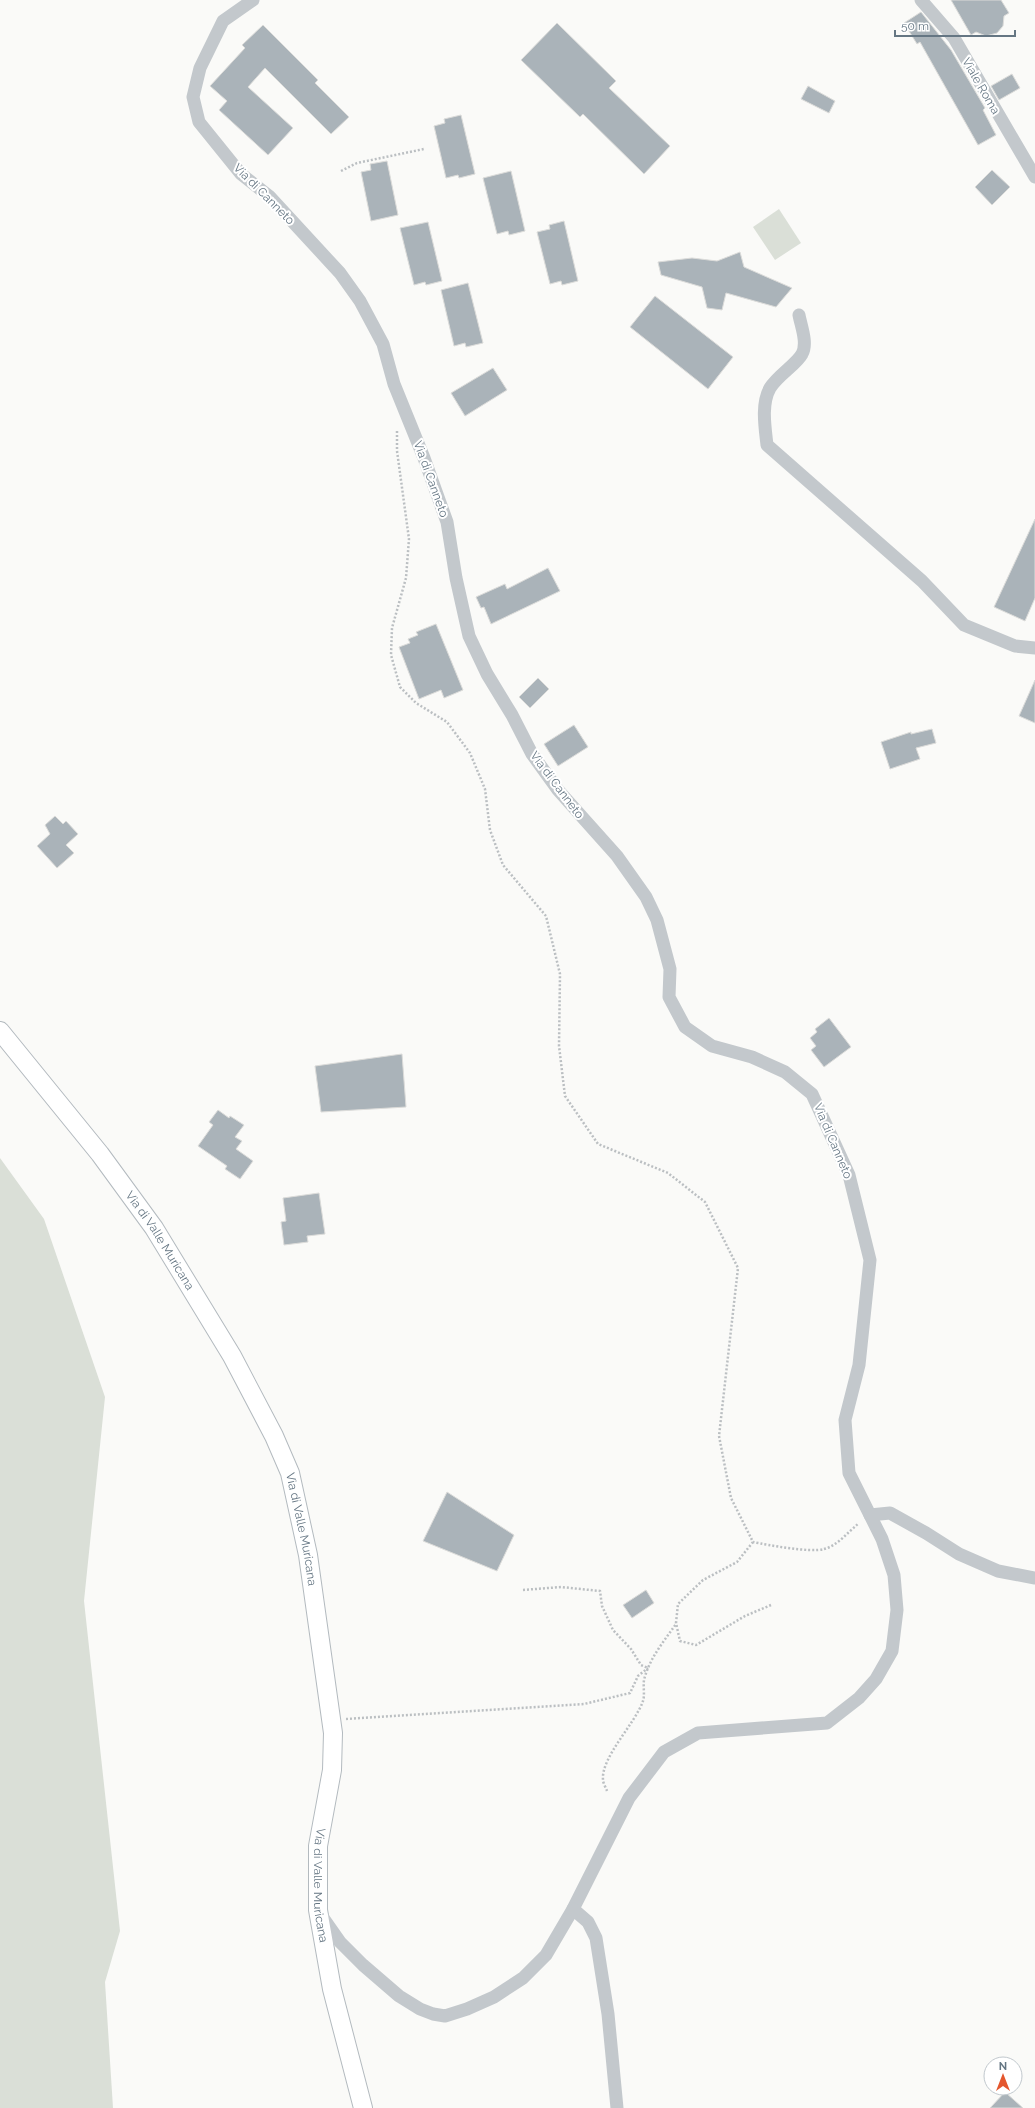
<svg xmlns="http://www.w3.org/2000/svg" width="1035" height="2108" viewBox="0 0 1035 2108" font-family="Raleway,sans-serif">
<rect width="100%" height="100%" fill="#fafaf8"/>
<g fill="#dadfd7">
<path d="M779 209 801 243 775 260 753 227Z"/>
<path d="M0 1158 44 1219 105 1397 84 1601 120 1931 105 1982 113 2108H0Z"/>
</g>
<g fill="#aab3b9" stroke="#dcdcda">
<path d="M951 0H1001L1009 13 1004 16 1003 26 997 33 986 36 976 32 971 35Z"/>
<path d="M921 12 951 50 985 108 983 110 996 135 978 145 920 42 917 44 904 23Z"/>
<path d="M557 23 616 81 609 88 670 146 644 174 583 114 580 117 521 60Z"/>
<path d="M263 25 318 80 315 83 349 117 331 134 265 68 248 87 293 128 268 155 219 110 227 101 210 86 245 48 242 45Z"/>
<path d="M1012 74 1020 88 999 100 991 86Z"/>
<path d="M808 86 835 101 829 113 801 99Z"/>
<path d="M461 115 475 174 459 178 458 175 446 178 434 126 445 123 444 119Z"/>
<path d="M387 161 398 215 371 221 361 172 371 170 370 164Z"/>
<path d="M992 170 1010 187 992 205 975 187Z"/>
<path d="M511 171 525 231 509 235 508 231 497 234 483 178Z"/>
<path d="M564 221 578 281 562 285 561 281 550 284 537 232 550 229 549 225Z"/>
<path d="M428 222 442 281 426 285 425 282 414 285 400 228Z"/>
<path d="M740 252 744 267 792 288 776 307 726 293 722 310 707 308 702 287 661 275 658 262 692 258 717 261Z"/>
<path d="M468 283 483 343 466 347 465 343 454 346 441 290Z"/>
<path d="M655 296 733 357 708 389 630 327Z"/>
<path d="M493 368 507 390 465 416 451 393Z"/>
<path d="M1035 519V598L1025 621 994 607Z"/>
<path d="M548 568 560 591 491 624 484 607 481 608 476 597 505 584 507 589Z"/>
<path d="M436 624 463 690 444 698 441 690 419 699 399 647 410 643 408 639 418 635 416 632Z"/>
<path d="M538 678 549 689 530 708 519 697Z"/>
<path d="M1035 680V723L1019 716Z"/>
<path d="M574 725 588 747 558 766 544 744Z"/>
<path d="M932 729 936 743 916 748 920 759 890 769 881 742 911 732V734Z"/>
<path d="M55 816 63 824 66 821 78 834 66 845 74 853 57 868 37 846 50 834 45 825Z"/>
<path d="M829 1018 851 1047 824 1067 811 1050 816 1046 810 1038 817 1032 815 1029Z"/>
<path d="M402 1054 406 1107 321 1112 315 1066Z"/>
<path d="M218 1110 229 1118 230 1116 244 1125 235 1137 242 1141 236 1149 253 1161 240 1179 225 1169 227 1166 198 1146 213 1125 209 1122Z"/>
<path d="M319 1193 325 1234 307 1236 308 1242 284 1245 281 1222 286 1221 283 1198Z"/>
<path d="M447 1492 514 1535 497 1571 423 1541Z"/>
<path d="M646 1590 654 1603 632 1618 623 1605Z"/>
<path d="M1005 2092 1023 2108H990Z"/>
</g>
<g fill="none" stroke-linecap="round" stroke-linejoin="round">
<g stroke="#b3babf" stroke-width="20">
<g id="secondary">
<path id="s1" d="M0 1031 100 1154 154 1228 232 1356 274 1436 290 1473 308 1555 333 1733 332 1770 318 1846V1910L332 1989 363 2108"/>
</g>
</g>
<g stroke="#bbbfc2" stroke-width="2.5" stroke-dasharray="2 2" stroke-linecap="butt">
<path d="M341 171 357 163 424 149"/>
<path d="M397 431V451L409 539 406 578 392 628 391 655 400 687 416 703 447 722 470 753 485 789 490 830 503 865 546 916 560 974 559 1046 565 1096 598 1144 668 1173 705 1202 738 1268 719 1436 731 1498 753 1542C768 1545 810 1553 824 1549 837 1546 848 1532 858 1524"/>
<path d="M753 1542 737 1562 703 1580 678 1604 676 1623 680 1641 696 1645 745 1616 771 1605"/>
<path d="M523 1590 561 1587 600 1591 602 1606 613 1630 631 1649 641 1665 648 1668"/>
<path d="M346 1719 584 1704 630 1693 638 1676 648 1668"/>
<path d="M607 1791C606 1788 603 1783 603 1780 601 1757 635 1724 643 1701 645 1695 643 1687 644 1680 649 1659 664 1641 676 1624"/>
</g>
<g stroke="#c3c8cc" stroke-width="13">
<path d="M253 0 223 21 200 68 193 97 199 122 241 174 269 196 340 273 360 301 383 344 394 384 424 458 447 522 456 578 469 636 487 674 512 715 532 754 558 790 617 856 646 897 657 920 670 969 669 997 685 1027 712 1046 752 1057 785 1072 812 1094 849 1175 870 1260 859 1365 845 1420 849 1473 882 1539 894 1575 897 1610 892 1651 876 1679 859 1698 827 1723 698 1733 664 1752 629 1798 573 1909 546 1955 523 1978 494 1997 467 2009 445 2016 433 2014 420 2009 399 1996 363 1965 340 1942 321 1915"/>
<path d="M921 0 954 38 1035 177"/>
<path d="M799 315C801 326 808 343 802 354 797 364 778 375 770 388 761 404 765 427 767 445L922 581 964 625 1015 646 1035 648"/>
<path d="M870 1515 890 1513 926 1533 959 1554 998 1571 1035 1578"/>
<path d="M573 1909 588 1922 596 1938 608 2014 617 2108"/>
</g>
<use href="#secondary" stroke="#fff" stroke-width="18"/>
</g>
<g text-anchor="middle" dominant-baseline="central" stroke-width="4" stroke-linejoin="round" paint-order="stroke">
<g font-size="12" fill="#657683" stroke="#fff">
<text transform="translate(981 86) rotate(60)">Viale Roma</text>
<text transform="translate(264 194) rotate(45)">Via di Canneto</text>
<text transform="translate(431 479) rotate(70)">Via di Canneto</text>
<text transform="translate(557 785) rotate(53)">Via di Canneto</text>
<text transform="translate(833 1141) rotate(67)">Via di Canneto</text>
<text stroke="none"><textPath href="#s1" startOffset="264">Via di Valle Muricana</textPath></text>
<text stroke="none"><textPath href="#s1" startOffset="588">Via di Valle Muricana</textPath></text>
<text stroke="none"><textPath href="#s1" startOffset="948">Via di Valle Muricana</textPath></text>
</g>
</g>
<g transform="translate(1003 2076)"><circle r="19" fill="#ffffff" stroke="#c1c8cd"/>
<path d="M0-3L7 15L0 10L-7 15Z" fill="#e4572e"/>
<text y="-6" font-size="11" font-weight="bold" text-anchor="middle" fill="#657683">N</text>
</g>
<path d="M895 30v6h120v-6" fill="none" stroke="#657683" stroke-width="2"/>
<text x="901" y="30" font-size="12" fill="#657683" stroke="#ffffff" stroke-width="3" paint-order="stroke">50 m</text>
</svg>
